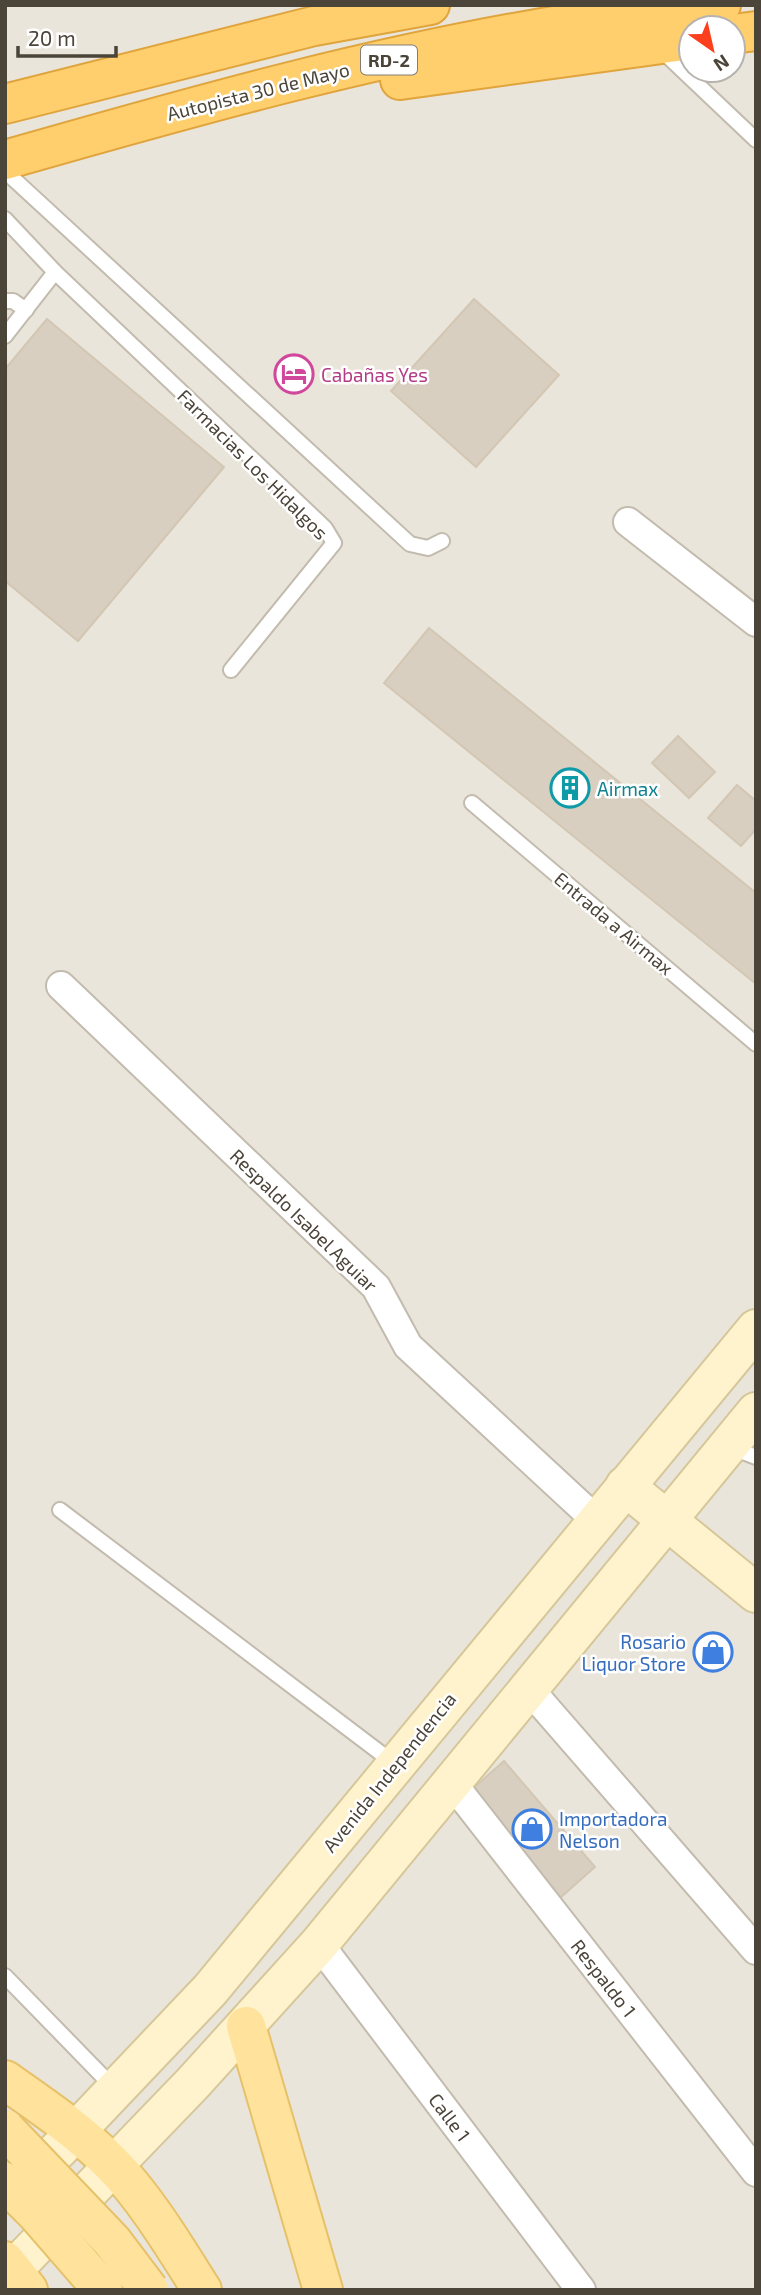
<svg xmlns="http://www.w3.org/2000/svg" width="761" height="2295" viewBox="0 0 761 2295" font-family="'Exo 2',sans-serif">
<rect width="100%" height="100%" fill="#f6f3ec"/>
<path fill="#eae5da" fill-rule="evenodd" d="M5 5H756V2290H5ZM691 28H733V70H691Z"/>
<g fill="#d8cfc1" stroke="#d3c7b4" stroke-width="2">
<path d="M474 299 559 375 476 467 391 391Z"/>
<path d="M47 319 224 467 78 641 5 581V369Z"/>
<path d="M429 628 756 893V984L384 683Z"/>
<path d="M678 736 715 772 689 798 652 763Z"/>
<path d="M737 785 756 801V829L741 846 708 818Z"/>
<path d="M504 1761 595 1867 560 1898 469 1792Z"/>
</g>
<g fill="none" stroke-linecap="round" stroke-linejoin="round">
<g stroke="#c2bbae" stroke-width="18">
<g id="lane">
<path d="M659 48 756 140"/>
<path d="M5 171 410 544 428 548 442 541"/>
<path d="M5 219 55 272 325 528 334 543 231 670"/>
<path d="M5 301H13L26 310"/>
<path d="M5 336 55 272"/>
<path d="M472 803 756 1044"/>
<path d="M730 1447 756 1457"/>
<path d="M60 1510 395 1764"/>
<path d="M5 1976 115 2089"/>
</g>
</g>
<g stroke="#c2bbae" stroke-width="32">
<g id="street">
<path d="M628 522 756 622"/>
<path d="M61 986 376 1287 408 1346 596 1520"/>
<path d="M529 1689 756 1950"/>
<path d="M452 1783 756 2172"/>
<path d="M319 1944 581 2290"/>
</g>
</g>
<g stroke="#d6c79b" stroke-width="42">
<g id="secondary">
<path d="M625 1486 756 1593"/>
<path d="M16 2190 60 2148 210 1990 756 1329"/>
<path d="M5 2278 193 2083 319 1944 756 1412"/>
</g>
</g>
<g stroke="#e6c16a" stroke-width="42">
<g id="primary">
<path d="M246 2026 323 2290"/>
<path d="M5 2080C42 2106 79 2131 111 2163 145 2197 176 2249 202 2290"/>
<path d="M5 2261 28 2290"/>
</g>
</g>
<g stroke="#e0a43c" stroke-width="42">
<g id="highway">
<path d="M733 34 756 31"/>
<path d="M400 80 691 40"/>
<path d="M5 104 314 26 430 5"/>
<path d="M5 160C194 106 384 52 579 22 626 15 674 11 721 5"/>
</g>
</g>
<use href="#lane" stroke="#fff" stroke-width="14"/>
<use href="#street" stroke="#fff" stroke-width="28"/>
<use href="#secondary" stroke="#fff3cd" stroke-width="38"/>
<use href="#primary" stroke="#ffe39c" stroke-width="38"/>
<use href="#highway" stroke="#ffcf6e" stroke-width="38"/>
<g stroke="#e6c16a" stroke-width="42" stroke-linecap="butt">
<g id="primary-bridge">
<path d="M5 2129 112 2241 149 2290"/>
<path d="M5 2182 37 2214 103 2290"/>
</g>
</g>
<use href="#primary-bridge" stroke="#ffe39c" stroke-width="38"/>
</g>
<defs>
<g id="hotel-ring" transform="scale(2.0125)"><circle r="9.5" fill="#fff" stroke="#d1479c" stroke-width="1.5"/><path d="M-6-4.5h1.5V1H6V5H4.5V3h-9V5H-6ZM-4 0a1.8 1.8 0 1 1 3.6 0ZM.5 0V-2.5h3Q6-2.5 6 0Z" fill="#d1479c"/></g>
<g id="building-ring" transform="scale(2.0125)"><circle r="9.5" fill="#fff" stroke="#0f9aa8" stroke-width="1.5"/><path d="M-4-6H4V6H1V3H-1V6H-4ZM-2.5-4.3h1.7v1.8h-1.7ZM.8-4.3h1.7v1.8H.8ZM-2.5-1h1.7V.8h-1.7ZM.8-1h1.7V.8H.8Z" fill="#0f9aa8"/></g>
<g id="shop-ring" transform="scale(2.0125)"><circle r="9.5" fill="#fff" stroke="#3f7fe0" stroke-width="1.5"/><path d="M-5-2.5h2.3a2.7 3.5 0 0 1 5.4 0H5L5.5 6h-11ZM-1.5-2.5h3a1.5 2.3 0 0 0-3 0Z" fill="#3f7fe0"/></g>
</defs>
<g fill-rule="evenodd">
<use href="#hotel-ring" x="294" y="374"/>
<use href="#building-ring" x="570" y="788"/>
<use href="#shop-ring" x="713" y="1652"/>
<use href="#shop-ring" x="532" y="1829"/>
</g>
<g text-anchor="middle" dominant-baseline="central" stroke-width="5" stroke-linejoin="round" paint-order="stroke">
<rect fill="#fff" stroke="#817c74" stroke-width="2" x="361" y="45.5" width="56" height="29" rx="5"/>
<g font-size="18" font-weight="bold" fill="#4b4439">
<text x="389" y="60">RD-2</text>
</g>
<g font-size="19" fill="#4b4439" stroke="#fff">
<text transform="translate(258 91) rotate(-14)">Autopista 30 de Mayo</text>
<text transform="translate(253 464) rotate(45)">Farmacias Los Hidalgos</text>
<text transform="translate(614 923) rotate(40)">Entrada a Airmax</text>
<text transform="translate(304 1220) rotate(44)">Respaldo Isabel Aguiar</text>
<text transform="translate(389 1772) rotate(-51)">Avenida Independencia</text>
<text transform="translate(604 1978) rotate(52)">Respaldo 1</text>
<text transform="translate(450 2117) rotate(53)">Calle 1</text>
</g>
<g font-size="19" fill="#b23c85" stroke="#fff" text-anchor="start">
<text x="321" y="374">Cabañas Yes</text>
</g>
<g font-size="19" fill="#0d838f" stroke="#fff" text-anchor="start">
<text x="597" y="788">Airmax</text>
</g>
<g font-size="19" fill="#366cbe" stroke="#fff" text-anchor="end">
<text x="686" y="1641">Rosario<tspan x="686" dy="22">Liquor Store</tspan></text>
<text x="559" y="1818" text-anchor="start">Importadora<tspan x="559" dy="22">Nelson</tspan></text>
</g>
</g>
<rect width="761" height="2295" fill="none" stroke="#4b4439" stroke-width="14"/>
<g transform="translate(712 49) rotate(146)"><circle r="33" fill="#ffffff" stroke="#b7b4b0" stroke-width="2"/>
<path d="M0-5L12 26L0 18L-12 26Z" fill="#fc3f1d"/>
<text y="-10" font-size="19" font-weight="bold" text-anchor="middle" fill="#4b4439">N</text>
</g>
<path d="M18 46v10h98v-10" fill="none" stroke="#4b4439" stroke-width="3.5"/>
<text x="28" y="46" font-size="21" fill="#4b4439" stroke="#ffffff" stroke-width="5" paint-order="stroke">20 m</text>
</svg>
